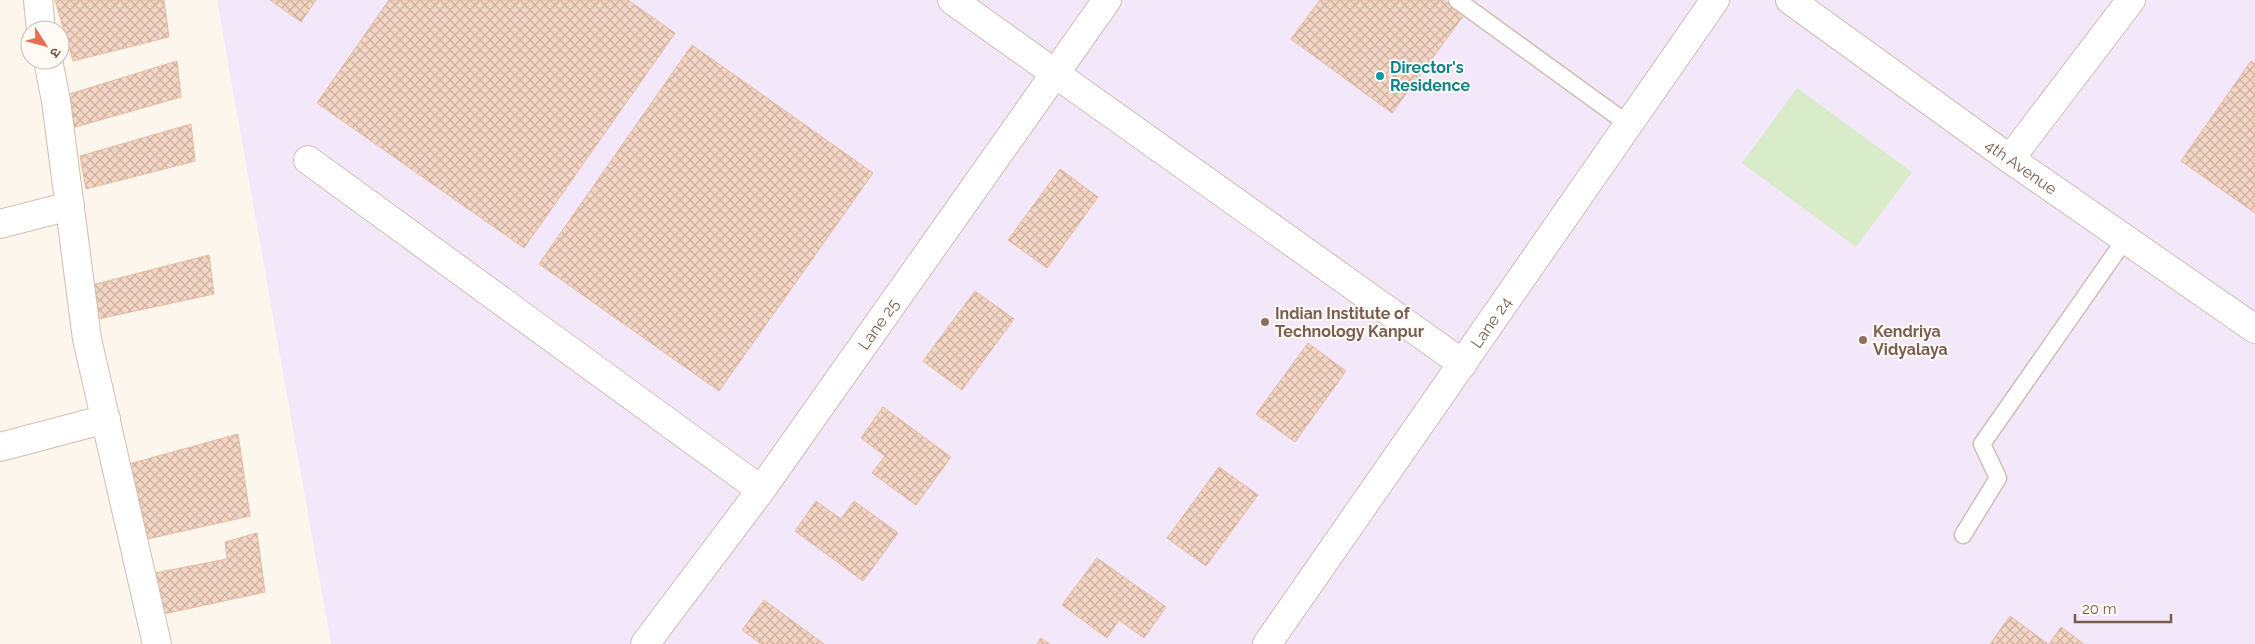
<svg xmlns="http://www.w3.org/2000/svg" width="2255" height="644" viewBox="0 0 2255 644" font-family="Raleway,'Noto Sans Devanagari',sans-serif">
<defs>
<pattern id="building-cross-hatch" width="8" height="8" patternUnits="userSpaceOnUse" patternTransform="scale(1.25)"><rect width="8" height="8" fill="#f3d5c3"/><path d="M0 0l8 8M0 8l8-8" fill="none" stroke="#cab0a1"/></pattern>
</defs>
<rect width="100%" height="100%" fill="#fdf6ec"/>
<path fill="#f3e8fa" d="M217 0H2255V644H331Z"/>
<path fill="#d8ecc9" d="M1797 88 1912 172 1856 247 1742 163Z"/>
<g fill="url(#building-cross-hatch)" stroke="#e6bba3">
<path d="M55 0H164L169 37 73 61Z"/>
<path d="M270 0H316L301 22Z"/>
<path d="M389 0H628L675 33 524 248 317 103Z"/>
<path d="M1320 0H1443L1464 15 1392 113 1291 39Z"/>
<path d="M692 45 873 173 719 391 539 264Z"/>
<path d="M177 61 181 97 72 128 66 95Z"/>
<path d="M2251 61 2255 64V213L2181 161Z"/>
<path d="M191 124 195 161 86 189 80 156Z"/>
<path d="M1060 169 1098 197 1047 268 1008 240Z"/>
<path d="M209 255 214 294 98 319 92 285Z"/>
<path d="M975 291 1014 319 962 390 923 361Z"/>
<path d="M1308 343 1346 371 1295 442 1256 414Z"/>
<path d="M883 407 951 457 916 505 872 473 885 456 861 438Z"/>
<path d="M238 434 250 516 147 539 129 464Z"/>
<path d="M1219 467 1258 495 1206 566 1167 538Z"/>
<path d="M816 501 841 519 854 501 898 533 863 581 795 531Z"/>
<path d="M257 533 265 592 159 615 149 574 227 559 225 542Z"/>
<path d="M1097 558 1166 607 1144 638 1119 620 1107 638 1062 605Z"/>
<path d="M764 600 824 644H761L742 630Z"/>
<path d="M2010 616 2048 644H1990Z"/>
<path d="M2061 627 2084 644H2049Z"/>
<path d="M1041 638 1050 644H1037Z"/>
</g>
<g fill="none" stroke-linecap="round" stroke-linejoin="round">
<g stroke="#d1beb0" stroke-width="19">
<g id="lane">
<path d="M1457 0 1628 124"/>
<path d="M1963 535 1998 478 1982 444 2126 238"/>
</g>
</g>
<g stroke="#d1beb0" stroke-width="30">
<g id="street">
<path d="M38 0 41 30"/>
<path d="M952 0 1463 364"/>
<path id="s1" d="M1790 0 2010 159 2255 329"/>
<path d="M48 60 56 101 87 339 157 644"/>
<path d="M2010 159 2131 0"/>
<path d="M308 160 761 490"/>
<path d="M0 224 70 206"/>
<path d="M0 447 106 419"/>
<path id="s2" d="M645 644 761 490 1107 0"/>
<path id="s3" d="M1267 644 1715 0"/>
</g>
</g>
<use href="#lane" stroke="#fff" stroke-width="16"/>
<use href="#street" stroke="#fff" stroke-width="28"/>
</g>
<circle fill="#0f9aa8" stroke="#fffaf3" stroke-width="2" cx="1380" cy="76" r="5"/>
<g fill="#8d6e63" stroke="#fffaf3" stroke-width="2">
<circle cx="1265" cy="322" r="5"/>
<circle cx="1863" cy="340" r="5"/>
</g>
<g text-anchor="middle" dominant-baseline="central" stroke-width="4" stroke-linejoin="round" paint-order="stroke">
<g font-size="16" font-weight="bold" fill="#0d838f" stroke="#fffaf3" text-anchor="start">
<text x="1390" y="67">Director's<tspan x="1390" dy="18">Residence</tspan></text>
</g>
<g font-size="16" fill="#7a5c4d" stroke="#fffaf3">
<text stroke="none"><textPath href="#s1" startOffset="285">4th Avenue</textPath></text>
<text stroke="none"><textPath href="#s3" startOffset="392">Lane 24</textPath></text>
<text stroke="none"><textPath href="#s2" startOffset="396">Lane 25</textPath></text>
</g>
<g font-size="16" font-weight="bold" fill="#785e54" stroke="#fffaf3" text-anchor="start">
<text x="1275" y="313">Indian Institute of<tspan x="1275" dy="18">Technology Kanpur</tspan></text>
<text x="1873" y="331">Kendriya<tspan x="1873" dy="18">Vidyalaya</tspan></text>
</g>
</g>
<g transform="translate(45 45) rotate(126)"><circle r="24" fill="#fffaf3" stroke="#cabbb1"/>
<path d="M0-4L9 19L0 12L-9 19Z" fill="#e76f51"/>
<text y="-8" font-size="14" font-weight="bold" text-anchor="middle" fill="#7a5c4d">उ</text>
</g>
<path d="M2075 614v8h96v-8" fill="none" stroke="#7a5c4d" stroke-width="2.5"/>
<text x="2082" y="614" font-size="15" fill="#7a5c4d" stroke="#fffaf3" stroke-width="4" paint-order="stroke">20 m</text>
</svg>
